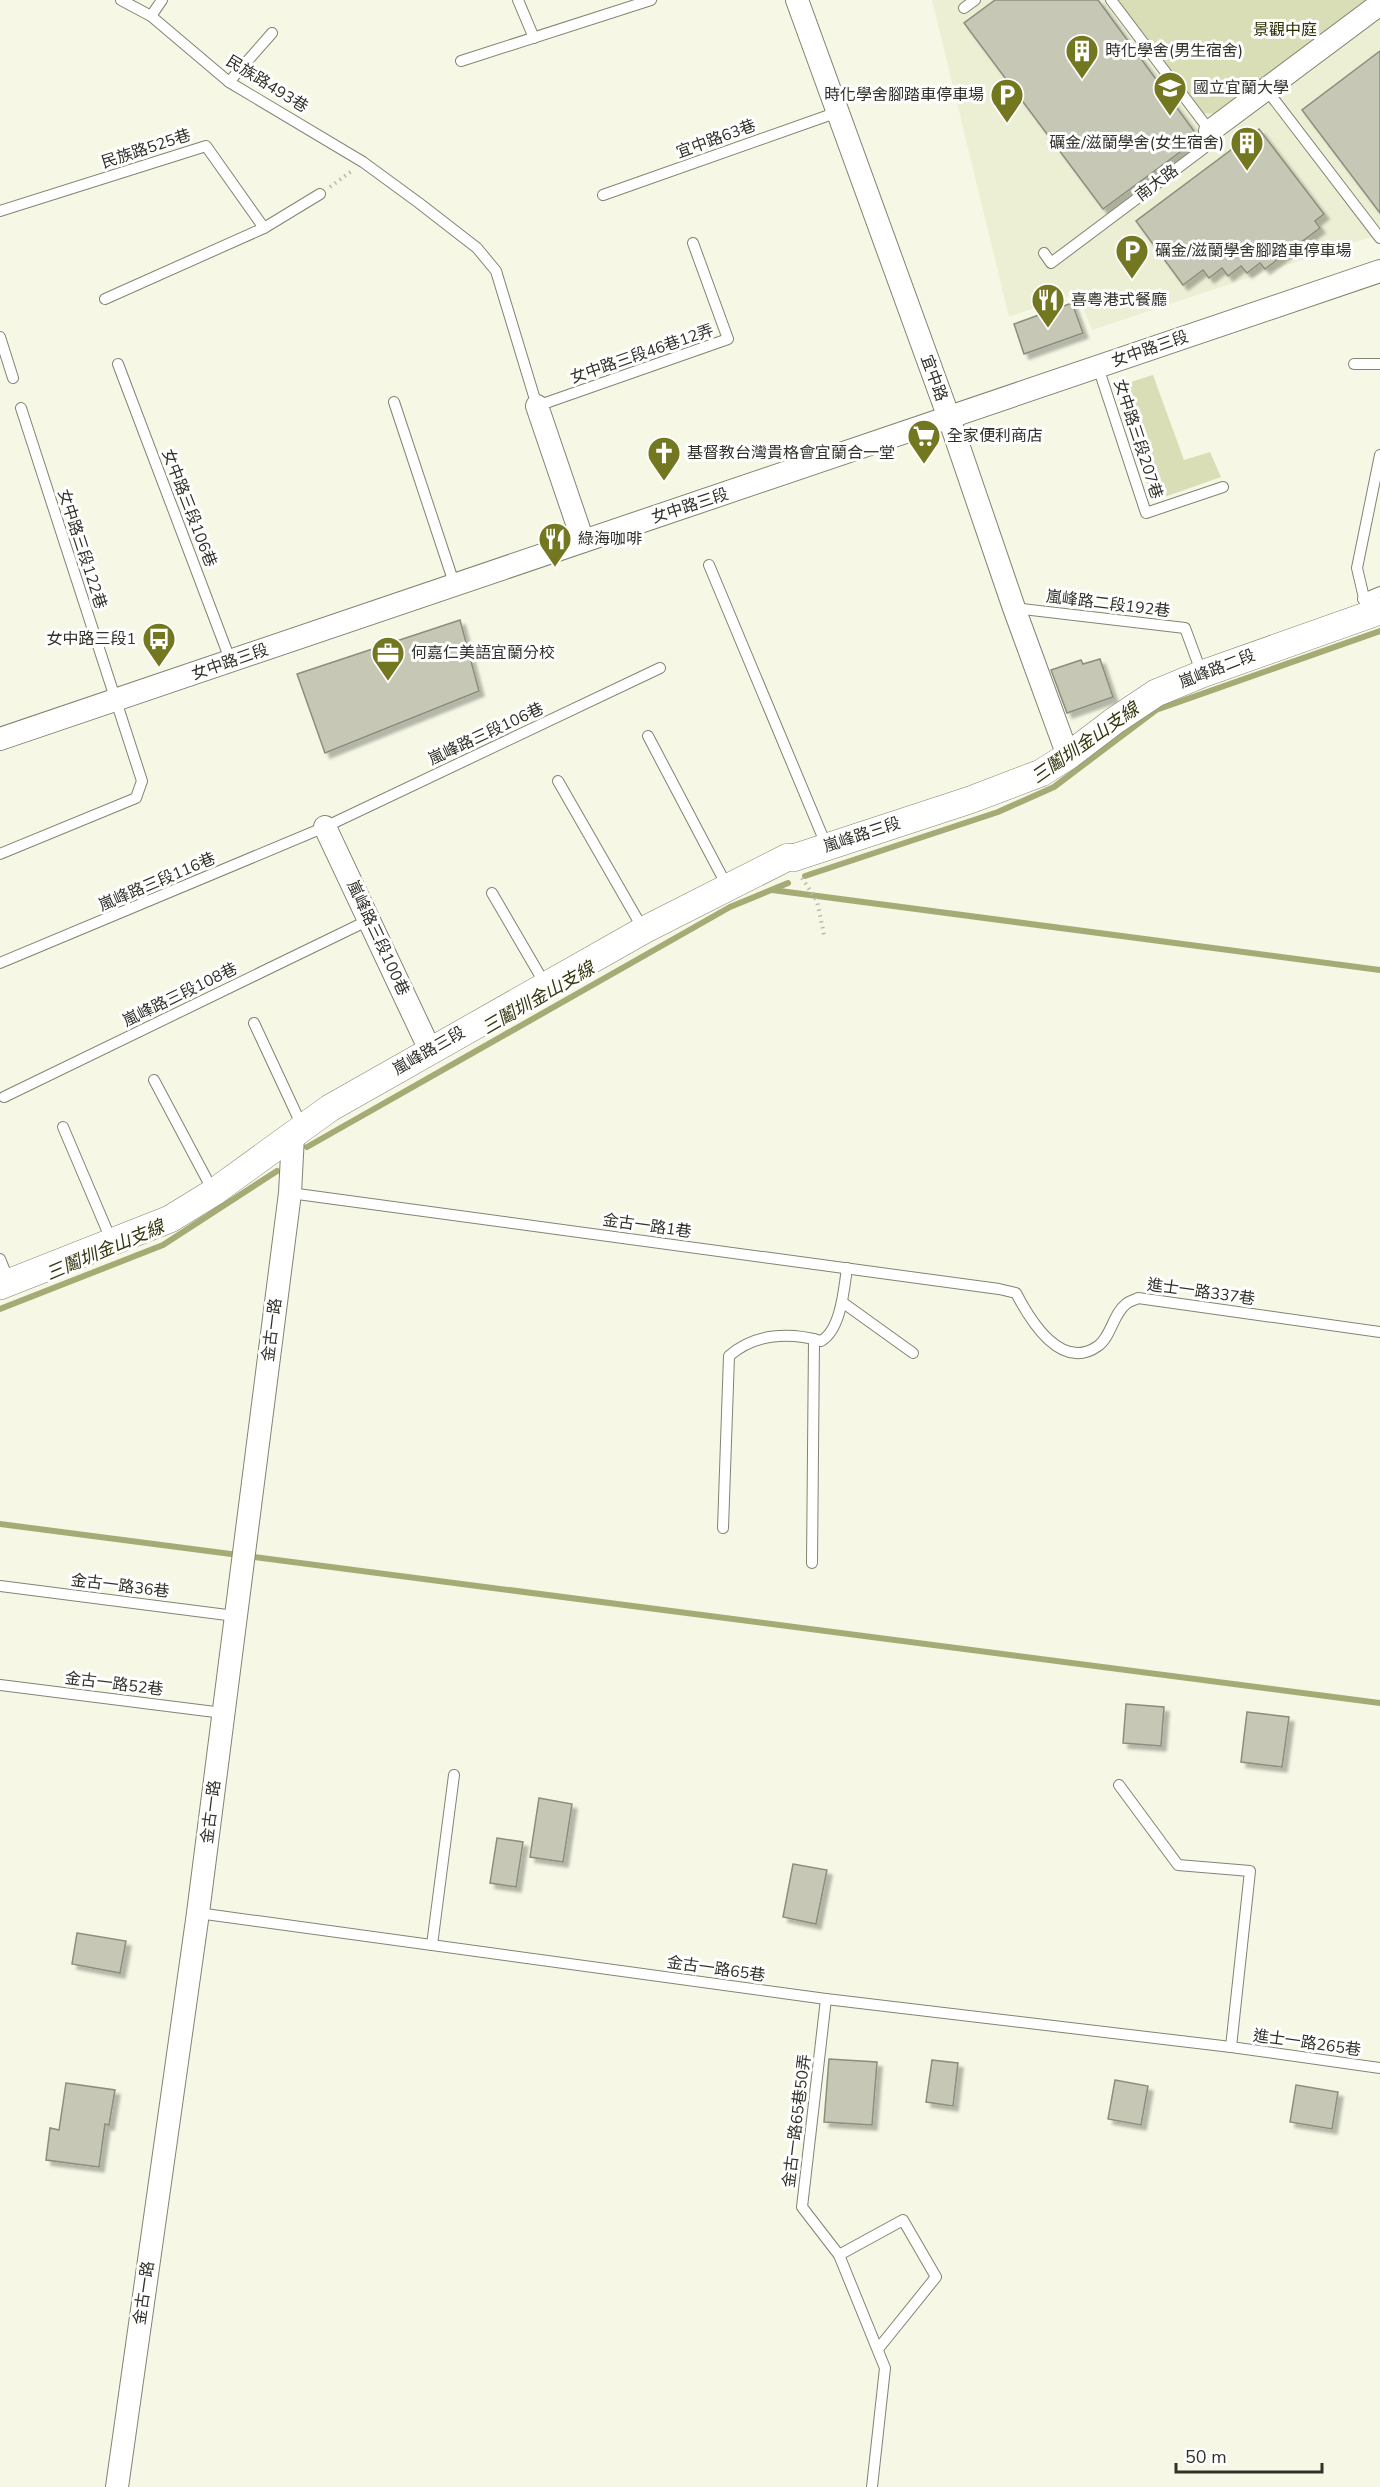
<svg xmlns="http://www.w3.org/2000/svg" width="1380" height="2487" viewBox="0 0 1380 2487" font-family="'Nunito Sans','Noto Sans TC',sans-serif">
<defs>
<filter id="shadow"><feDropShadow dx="5" dy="5" stdDeviation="1.5" flood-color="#0004"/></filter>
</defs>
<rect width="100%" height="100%" fill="#f6f8e5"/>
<path fill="#ecefd4" d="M932 0H1380V234L1092 330 1077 293 1009 317Z"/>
<g fill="#d9deb6">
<path d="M1117 0H1374L1222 114 1201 113Z"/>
<path d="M1153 375 1184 460 1210 452 1221 477 1153 501 1115 387Z"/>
</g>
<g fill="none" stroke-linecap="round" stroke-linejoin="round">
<g stroke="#a6aa75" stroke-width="6">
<path d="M805 876 998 812 1054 787 1156 710 1380 631"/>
<path d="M772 890 1380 970"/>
<path d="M307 1147 730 907 788 883"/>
<path d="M0 1309 163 1245 277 1171"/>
<path d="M0 1524 1380 1703"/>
</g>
</g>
<g fill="#c6c8b5" stroke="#8c8e7c" stroke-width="1.5" filter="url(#shadow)">
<path d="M995 0H1098L1199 138 1103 209 964 23Z"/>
<path d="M1380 51V213L1302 110Z"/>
<path d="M1259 129 1324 214 1315 221 1320 228 1265 269 1260 263 1247 273 1241 266 1228 276 1222 268 1209 278 1203 270 1183 285 1136 221Z"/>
<path d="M1072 303 1083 333 1024 354 1014 324Z"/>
<path d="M460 620 479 691 325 753 297 674Z"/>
<path d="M1100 659 1113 697 1067 713 1051 670 1081 660 1083 664Z"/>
<path d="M1126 1704 1164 1707 1161 1746 1123 1743Z"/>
<path d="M1247 1712 1289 1717 1282 1767 1241 1762Z"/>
<path d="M539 1798 572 1804 563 1862 530 1857Z"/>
<path d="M497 1838 523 1842 516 1887 490 1883Z"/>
<path d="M793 1864 827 1870 816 1924 783 1917Z"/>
<path d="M77 1933 126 1941 120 1973 72 1964Z"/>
<path d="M829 2059 877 2062 872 2125 824 2122Z"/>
<path d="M932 2060 958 2063 953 2106 926 2102Z"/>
<path d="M1115 2080 1148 2086 1141 2125 1108 2119Z"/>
<path d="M66 2083 115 2090 109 2125 105 2124 99 2167 46 2160 50 2128 59 2130Z"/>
<path d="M1296 2085 1338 2092 1332 2129 1290 2122Z"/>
</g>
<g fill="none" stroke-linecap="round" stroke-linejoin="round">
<g stroke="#828472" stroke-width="12">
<g id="service">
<path d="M121 0 151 16 229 82 363 162 419 203 477 248 496 271 537 406 728 339 693 243"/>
<path d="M518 0 534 38"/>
<path d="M964 8 975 0"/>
<path d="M151 16 162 0"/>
<path d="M461 61 651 0"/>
<path d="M229 82 272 33"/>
<path d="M1266 89 1380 238"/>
<path d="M603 195 838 112"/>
<path d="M0 211 206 146 264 228"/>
<path d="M1044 253 1051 263 1203 149 1210 131 1111 0"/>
<path d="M105 299 264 228 320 194"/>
<path d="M0 337 13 378"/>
<path d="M118 364 231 662"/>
<path d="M1354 364H1380"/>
<path d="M1098 367 1146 513 1223 487"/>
<path d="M394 402 455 586"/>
<path d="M709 565 827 847"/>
<path d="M1363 599 1380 592"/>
<path d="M1014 608 1185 628 1202 674"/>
<path d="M1368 615 1357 568 1380 455"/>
<path d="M648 736 727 886"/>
<path d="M558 781 643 929"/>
<path d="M0 854 136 798 142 781 21 408"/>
<path d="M492 893 545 984"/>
<path d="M0 963 325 827 660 668"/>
<path d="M254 1023 302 1126"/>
<path d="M154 1080 213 1191"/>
<path d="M4 1097 369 920"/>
<path d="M63 1127 112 1242"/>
<path d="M290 1193 999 1289 1016 1293C1030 1320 1061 1372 1098 1346 1111 1337 1113 1314 1126 1304 1129 1301 1135 1300 1138 1298L1380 1332"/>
<path d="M0 1259 9 1281"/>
<path d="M842 1302 913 1353"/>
<path d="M723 1528 729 1356C755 1333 790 1332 821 1341 841 1330 844 1289 847 1268"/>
<path d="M812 1563 814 1339"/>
<path d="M0 1586 235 1616"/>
<path d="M0 1685 223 1713"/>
<path d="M1119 1785 1178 1865 1250 1871 1231 2047"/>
<path d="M198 1913 826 1999 1231 2047 1380 2068"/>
<path d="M432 1945 454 1775"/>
<path d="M826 1999 802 2207 839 2255 885 2368 872 2487"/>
<path d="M839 2255 903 2220 936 2277 878 2349"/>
</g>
</g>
<g stroke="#828472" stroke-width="24">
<g id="minor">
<path d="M797 0 949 418 1014 608 1068 756"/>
<path d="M1210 131 1380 4"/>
<path d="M537 406 583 541"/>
<path d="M0 739 1380 271"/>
<path d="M325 827 430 1050"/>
<path d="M117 2487 198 1913 290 1193 293 1136"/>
</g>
</g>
<g stroke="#828472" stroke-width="28">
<path id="tertiary" d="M0 1286 170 1219 214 1192 330 1108 644 930 788 857 793 858 970 800 1041 773 1068 756 1114 721 1156 693 1202 674 1380 611"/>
</g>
<g stroke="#b9baab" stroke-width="4" stroke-dasharray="1.5 4.5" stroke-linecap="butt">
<path d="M330 187 353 170"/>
<path d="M802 878 817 901 824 935"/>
</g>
<use href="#service" stroke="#fff" stroke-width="10"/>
<use href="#minor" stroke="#fff" stroke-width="22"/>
<use href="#tertiary" stroke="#fff" stroke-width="27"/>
</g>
<defs>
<g id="building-pin" transform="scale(1.725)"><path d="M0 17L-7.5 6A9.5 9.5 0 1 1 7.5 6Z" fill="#73771f" stroke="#fff"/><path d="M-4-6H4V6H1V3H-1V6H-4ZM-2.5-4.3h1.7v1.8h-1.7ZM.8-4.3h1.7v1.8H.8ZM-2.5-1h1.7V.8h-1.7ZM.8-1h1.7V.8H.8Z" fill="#fff"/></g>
<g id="university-pin" transform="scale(1.725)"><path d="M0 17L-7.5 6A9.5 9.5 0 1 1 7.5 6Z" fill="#73771f" stroke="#fff"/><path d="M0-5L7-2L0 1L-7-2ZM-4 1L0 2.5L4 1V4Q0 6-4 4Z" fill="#fff"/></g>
<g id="parking-pin" transform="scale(1.725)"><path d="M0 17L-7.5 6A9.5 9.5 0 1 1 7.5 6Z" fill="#73771f" stroke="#fff"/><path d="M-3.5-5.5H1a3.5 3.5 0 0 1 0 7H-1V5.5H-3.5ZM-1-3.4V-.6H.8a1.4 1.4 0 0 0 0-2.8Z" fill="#fff"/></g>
<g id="restaurant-pin" transform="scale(1.725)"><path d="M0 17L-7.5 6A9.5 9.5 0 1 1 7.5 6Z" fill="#73771f" stroke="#fff"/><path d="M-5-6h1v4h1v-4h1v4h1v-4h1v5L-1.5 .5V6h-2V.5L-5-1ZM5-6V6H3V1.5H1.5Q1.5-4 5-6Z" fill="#fff"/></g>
<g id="supermarket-pin" transform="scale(1.725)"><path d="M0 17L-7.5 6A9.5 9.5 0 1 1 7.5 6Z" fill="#73771f" stroke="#fff"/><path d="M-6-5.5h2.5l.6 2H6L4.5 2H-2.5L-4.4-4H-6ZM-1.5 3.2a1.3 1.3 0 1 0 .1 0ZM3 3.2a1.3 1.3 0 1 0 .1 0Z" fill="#fff"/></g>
<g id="church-pin" transform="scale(1.725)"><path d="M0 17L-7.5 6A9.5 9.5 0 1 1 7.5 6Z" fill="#73771f" stroke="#fff"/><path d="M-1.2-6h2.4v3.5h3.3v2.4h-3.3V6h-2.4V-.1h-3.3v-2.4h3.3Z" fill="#fff"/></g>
<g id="bus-pin" transform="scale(1.725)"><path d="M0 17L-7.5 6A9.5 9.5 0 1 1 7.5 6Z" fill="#73771f" stroke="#fff"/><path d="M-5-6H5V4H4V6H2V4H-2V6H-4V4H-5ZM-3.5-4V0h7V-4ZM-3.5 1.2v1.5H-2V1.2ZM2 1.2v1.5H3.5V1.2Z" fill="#fff"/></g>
<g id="office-pin" transform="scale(1.725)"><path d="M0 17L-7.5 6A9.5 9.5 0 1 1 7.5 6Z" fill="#73771f" stroke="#fff"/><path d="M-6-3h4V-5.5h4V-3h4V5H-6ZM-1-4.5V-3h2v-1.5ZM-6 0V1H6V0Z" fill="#fff"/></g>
</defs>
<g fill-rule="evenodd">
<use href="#building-pin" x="1082" y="51"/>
<use href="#university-pin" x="1170" y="88"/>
<use href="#parking-pin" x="1007" y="95"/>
<use href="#building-pin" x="1247" y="143"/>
<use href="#parking-pin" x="1132" y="251"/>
<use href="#restaurant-pin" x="1048" y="300"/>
<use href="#supermarket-pin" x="924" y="436"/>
<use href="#church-pin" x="664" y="453"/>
<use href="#restaurant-pin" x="555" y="539"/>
<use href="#bus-pin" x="159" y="639"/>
<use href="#office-pin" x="388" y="653"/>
</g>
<g text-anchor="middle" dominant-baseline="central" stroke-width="6" stroke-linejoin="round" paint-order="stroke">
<g font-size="16" fill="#2e3004" stroke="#fff">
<text x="1285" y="30">景觀中庭</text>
</g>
<g font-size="16" fill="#32322b" stroke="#fff" text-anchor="start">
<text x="1105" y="51">時化學舍(男生宿舍)</text>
<text x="1193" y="88">國立宜蘭大學</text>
<text x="984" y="95" text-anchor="end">時化學舍腳踏車停車場</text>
<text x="1224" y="143" text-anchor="end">礪金/滋蘭學舍(女生宿舍)</text>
<text x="1155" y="251">礪金/滋蘭學舍腳踏車停車場</text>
<text x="1071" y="300">喜粵港式餐廳</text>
<text x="947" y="436">全家便利商店</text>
<text x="687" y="453">基督教台灣貴格會宜蘭合一堂</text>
<text x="578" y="539">綠海咖啡</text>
<text x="136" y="639" text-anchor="end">女中路三段1</text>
<text x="411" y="653">何嘉仁美語宜蘭分校</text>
</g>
<g font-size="16" fill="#32322b" stroke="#fff">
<text transform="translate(267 84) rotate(32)">民族路493巷</text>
<text transform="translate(716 139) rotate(-20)">宜中路63巷</text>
<text transform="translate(146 149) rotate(-18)">民族路525巷</text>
<text transform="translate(1157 183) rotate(-37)">南大路</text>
<text transform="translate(1150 349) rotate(-19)">女中路三段</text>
<text transform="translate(642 354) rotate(-19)">女中路三段46巷12弄</text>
<text transform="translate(934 378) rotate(70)">宜中路</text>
<text transform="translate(1138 439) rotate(72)">女中路三段207巷</text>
<text transform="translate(690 506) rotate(-18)">女中路三段</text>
<text transform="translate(189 508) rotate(69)">女中路三段106巷</text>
<text transform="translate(82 549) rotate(72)">女中路三段122巷</text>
<text transform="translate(1108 604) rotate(7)">嵐峰路二段192巷</text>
<text transform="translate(230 662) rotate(-19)">女中路三段</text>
<text transform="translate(1217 669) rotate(-21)">嵐峰路二段</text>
<text transform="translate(486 734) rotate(-25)">嵐峰路三段106巷</text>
<text transform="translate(862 835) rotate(-18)">嵐峰路三段</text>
<text transform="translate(157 882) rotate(-23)">嵐峰路三段116巷</text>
<text transform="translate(378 938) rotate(65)">嵐峰路三段100巷</text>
<text transform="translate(180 995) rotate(-26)">嵐峰路三段108巷</text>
<text transform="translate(429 1051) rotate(-30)">嵐峰路三段</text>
<text transform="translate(647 1226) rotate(8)">金古一路1巷</text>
<text transform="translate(1201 1292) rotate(8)">進士一路337巷</text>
<text transform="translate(272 1330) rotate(-83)">金古一路</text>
<text transform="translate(120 1586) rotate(7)">金古一路36巷</text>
<text transform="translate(114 1684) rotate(7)">金古一路52巷</text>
<text transform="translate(211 1812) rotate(-83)">金古一路</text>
<text transform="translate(716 1969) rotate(8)">金古一路65巷</text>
<text transform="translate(1307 2043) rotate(8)">進士一路265巷</text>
<text transform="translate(797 2121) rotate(-83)">金古一路65巷50弄</text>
<text transform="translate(144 2293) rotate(-82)">金古一路</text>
</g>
<g font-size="18" font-style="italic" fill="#35370c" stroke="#fff">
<text transform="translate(1085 743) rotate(-35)">三鬮圳金山支線</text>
<text transform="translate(538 998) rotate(-30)">三鬮圳金山支線</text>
<text transform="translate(105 1250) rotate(-23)">三鬮圳金山支線</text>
</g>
</g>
<path d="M1176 2463v9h146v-9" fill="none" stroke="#32322b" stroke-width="3"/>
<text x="1185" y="2463" font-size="18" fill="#32322b" stroke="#ffffff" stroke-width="4.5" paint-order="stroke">50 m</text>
</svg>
